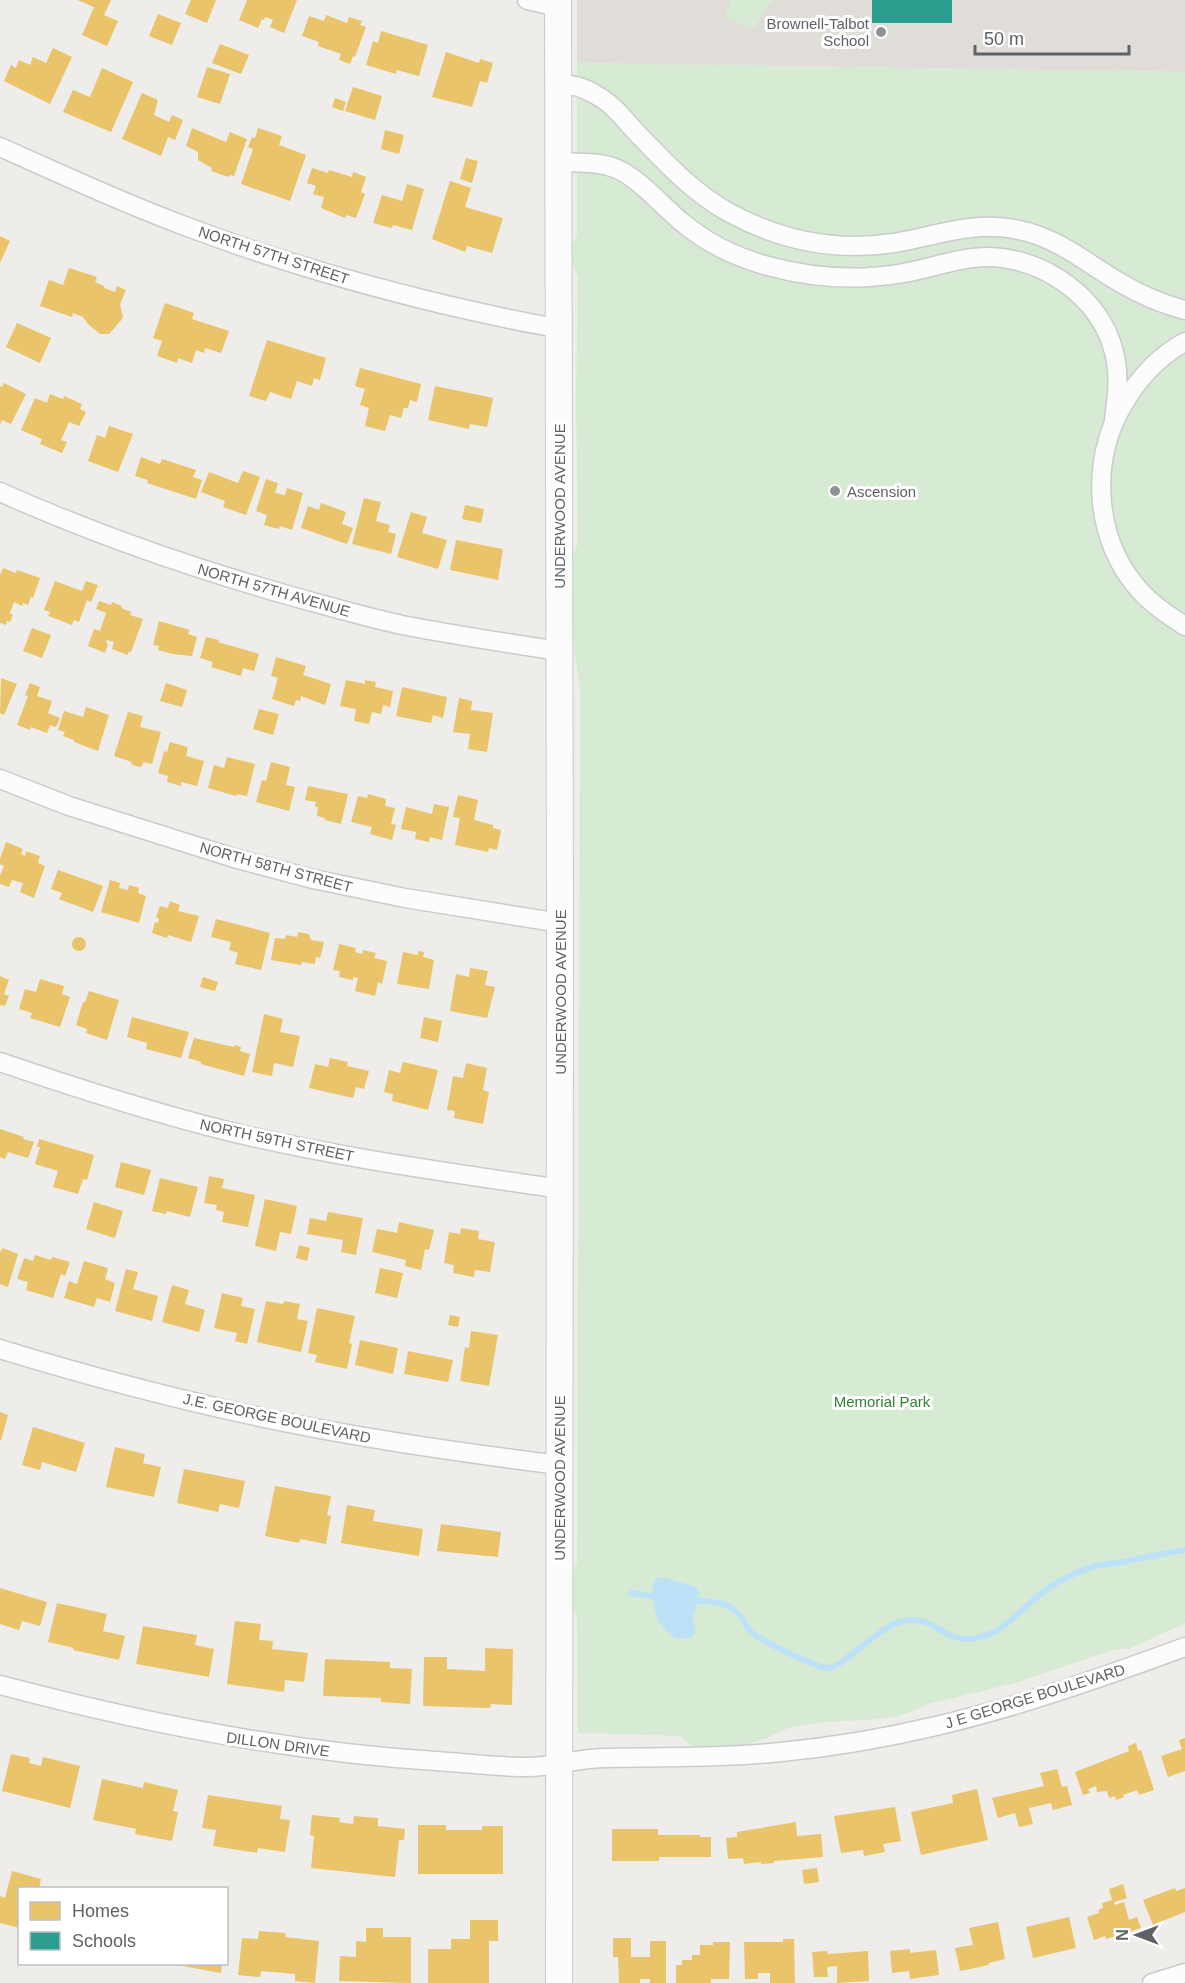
<svg xmlns="http://www.w3.org/2000/svg" width="1185" height="1983" viewBox="0 0 1185 1983" font-family="Arial,sans-serif">
<rect width="100%" height="100%" fill="#eeede9"/>
<path fill="#e0ddd9" d="M577 0H1185V72L577 63Z"/>
<g fill="#d7ead4">
<path d="M731 0H772L753 29 724 17Z"/>
<path d="M577 63 1185 72V1623L1129 1649H1116L1018 1682 925 1705C900 1720 873 1719 845 1721 828 1721 810 1724 794 1727 784 1728 774 1735 764 1739 745 1746 694 1758 681 1736L578 1733 577 1618C568 1602 569 1579 577 1562L580 714C580 703 581 692 579 681 574 647 563 573 578 543L576 394 578 276C569 257 567 254 577 235Z"/>
</g>
<path fill="#bde2f8" d="M661 1577 694 1586 700 1592C700 1607 688 1615 696 1629L692 1638C686 1638 679 1640 673 1636 656 1626 648 1597 655 1579Z"/>
<g fill="#e9c46a">
<path d="M77 0H111L104 15 118 21 107 46 82 35 94 7Z"/>
<path d="M191 0H216L207 23 185 14Z"/>
<path d="M247 0H297L284 33 270 27 273 20 265 17 264 20 262 19 258 28 239 20Z"/>
<path d="M158 14 181 23 172 45 149 36Z"/>
<path d="M326 15 347 23 349 17 362 21 360 25 366 27 355 57 353 56 350 64 339 60 341 54 318 46 319 42 302 36 309 16 324 21Z"/>
<path d="M381 31 428 45 419 76 397 70 396 74 366 65 373 41 378 43Z"/>
<path d="M220 44 249 55 241 74 212 63Z"/>
<path d="M53 48 72 57 50 104 4 81 11 65 16 68 19 60 30 65 33 57 46 63Z"/>
<path d="M446 52 479 63 480 59 493 63 487 83 480 81 472 107 432 97Z"/>
<path d="M207 67 230 74 220 104 197 97Z"/>
<path d="M102 68 133 82 111 132 63 112 73 90 90 97Z"/>
<path d="M353 87 382 96 375 120 345 111Z"/>
<path d="M142 93 158 100 154 115 169 122 172 115 183 120 175 140 168 137 161 156 122 139Z"/>
<path d="M335 98 346 102 343 111 332 107Z"/>
<path d="M192 128 226 142 230 132 247 139 234 176 230 175 228 177 211 171 212 168 198 160V152L186 146Z"/>
<path d="M258 128 282 136 279 145 306 155 290 201 241 184 253 149 248 147 252 137 255 138Z"/>
<path d="M385 130 404 135 399 154 381 149Z"/>
<path d="M466 158 478 161 472 183 460 179Z"/>
<path d="M312 168 328 173 329 170 352 177 353 172 366 177 361 192 365 194 356 218 346 215 345 218 321 208 324 197 313 194 316 186 307 183Z"/>
<path d="M450 181 471 188 465 207 503 218 492 253 467 246 465 252 432 239Z"/>
<path d="M407 184 424 189 412 230 393 225 392 228 373 223 382 195 402 201Z"/>
<path d="M0 236 10 241 0 263Z"/>
<path d="M69 268 97 277 95 282 104 286V288L115 292 117 286 126 290 120 304 123 318 109 334H100L88 324 83 317 73 313 72 317 40 306 49 280 63 285Z"/>
<path d="M165 303 194 313 192 319 229 331 221 353 205 348 204 353 196 350 192 363 178 358 177 363 157 356 162 341 153 338Z"/>
<path d="M17 323 51 338 40 363 6 347Z"/>
<path d="M267 340 326 358 320 380 314 378 312 386 297 381 291 399 270 392 266 401 249 396Z"/>
<path d="M360 368 421 384 417 402 410 400 408 408H404L401 418 390 415 385 431 365 426 369 408 360 405 365 389 355 386Z"/>
<path d="M4 383 26 394 11 424 2 420 0 424V386L2 387Z"/>
<path d="M435 386 493 398 487 427 470 424 469 429 428 420Z"/>
<path d="M50 394 63 399 64 396 82 404 80 409 86 412 79 426 69 422 61 440 67 442 62 453 40 444 42 439 21 430 35 398 47 403Z"/>
<path d="M109 426 133 434 118 472 88 461 97 435 105 438Z"/>
<path d="M141 457 160 464 162 459 196 470 193 477 202 480 196 499 147 483 148 480 135 476Z"/>
<path d="M243 471 260 477 246 515 223 507 225 501 201 492 209 472 238 483Z"/>
<path d="M266 479 278 483 275 493 285 495 287 488 303 493 292 530 280 526 279 529 264 525 267 515 256 511Z"/>
<path d="M364 498 381 502 376 521 390 525 388 532 396 534 391 554 352 544Z"/>
<path d="M321 503 346 512 342 524 353 528 347 544 301 528 308 506 319 510Z"/>
<path d="M465 505 484 509 481 523 462 519Z"/>
<path d="M411 512 427 517 422 533 447 540 438 569 397 557Z"/>
<path d="M456 540 503 549 498 580 450 570Z"/>
<path d="M3 568 16 573 17 570 40 578 33 598 31 597 28 605 23 603 22 606 14 602 10 613 13 615 10 622 7 621 6 625 0 623V575Z"/>
<path d="M55 581 82 591 86 581 98 585 91 602 87 600 79 622 74 620 72 625 48 616 50 612 44 610Z"/>
<path d="M99 601 111 605 112 602 122 606 121 608 131 612 130 615 143 619 131 652 129 651 128 655 112 649 114 642 107 640 106 643 108 644 105 653 88 646 94 629 100 631 106 613 96 609Z"/>
<path d="M159 621 190 630 188 634 197 637 192 656 173 654 158 650 159 646 153 645Z"/>
<path d="M32 628 51 635 42 658 23 651Z"/>
<path d="M206 637 219 640 218 642 259 654 254 671 243 668 241 676 211 667 213 662 200 658Z"/>
<path d="M276 657 306 666 303 675 331 684 325 705 301 696 300 701 296 700 294 706 272 699 278 678 271 676Z"/>
<path d="M1 678 17 684 4 715 0 713Z"/>
<path d="M346 680 365 684V680L376 682 375 687 393 691 390 707 383 705 381 714 372 712 369 724 354 721 356 709 340 706Z"/>
<path d="M30 683 40 687 37 696 52 701 48 713 60 718 56 727 50 725 47 733 31 727 30 730 17 725 28 696 25 695Z"/>
<path d="M166 683 187 690 182 707 160 701Z"/>
<path d="M402 687 447 697 443 718 433 715 431 723 396 716Z"/>
<path d="M459 698 472 701 471 710 493 713 487 752 468 749 470 734 453 732Z"/>
<path d="M86 707 109 715 98 751 74 742V740L63 736 65 732 58 730 64 711 83 717Z"/>
<path d="M259 709 279 714 273 735 253 729Z"/>
<path d="M128 712 143 716 140 727 161 732 152 764 143 762 142 766 139 767 131 764 132 762 114 756Z"/>
<path d="M170 742 188 747 186 756 204 761 197 786 181 782V786L167 782 168 776 158 773 164 751 167 752Z"/>
<path d="M227 757 255 764 247 796 237 794 236 796 208 788 214 765 224 768Z"/>
<path d="M271 762 290 767 286 785 295 787 289 811 256 802 262 780 266 781Z"/>
<path d="M308 786 348 794 341 824 325 820V818L317 816 318 807H315L316 802 305 800Z"/>
<path d="M368 794 386 799 385 806 395 808 391 824 396 825 392 840 370 834 372 827 351 822 358 796 367 798Z"/>
<path d="M458 795 478 800 474 820 493 825V828L501 830 497 850 489 848 488 852 455 845 460 818 453 817Z"/>
<path d="M434 804 449 807 442 840 430 837 429 842 415 839 416 832 401 829 406 807 432 814Z"/>
<path d="M6 842 23 849 21 854 25 856 26 851 40 856 38 863 45 866 34 898 20 892 23 883 12 880 9 887 0 884V876L4 866 0 864V859Z"/>
<path d="M58 870 103 886 93 912 59 899 62 893 51 889Z"/>
<path d="M110 880 120 883 119 888 128 890 129 885 139 888 138 893 146 896 139 923 101 912Z"/>
<path d="M170 901 180 905 178 911 199 916 191 942 168 935 167 938 152 933 155 922 158 923 159 919 156 917 160 906 168 908Z"/>
<path d="M216 919 270 933 261 970 235 964 238 953 229 950 231 942 211 937Z"/>
<path d="M298 932 309 934 311 940 324 942 320 958 316 957 315 964 302 962 301 965 271 960 275 938 285 939 286 935 297 937Z"/>
<circle cx="79" cy="944" r="7"/>
<path d="M339 944 356 948 355 952 362 954 363 950 376 953 374 958 387 961 382 984 378 982 375 996 355 991 358 978 353 977V980L339 977 340 971 333 970Z"/>
<path d="M418 951 424 952 423 957 434 960 429 989 397 984 403 952 418 955Z"/>
<path d="M470 968 488 971 485 985 495 987 487 1018 450 1011 456 974 469 977Z"/>
<path d="M0 976 9 980 4 994 9 996 5 1006 0 1005Z"/>
<path d="M203 977 218 982 215 991 200 987Z"/>
<path d="M40 979 64 986 62 994 70 997 60 1027 30 1018 32 1013 19 1009 25 989 36 992Z"/>
<path d="M89 991 119 1000 107 1040 86 1033 87 1029 76 1025 83 1002H85Z"/>
<path d="M264 1014 283 1019 280 1032 300 1036 293 1067 274 1063 272 1076 252 1072Z"/>
<path d="M132 1017 189 1032 181 1058 146 1049 147 1043 127 1037Z"/>
<path d="M424 1017 442 1021 438 1042 420 1038Z"/>
<path d="M194 1038 234 1047 235 1045 241 1047 240 1051 250 1054 244 1076 201 1064V1062L188 1058Z"/>
<path d="M330 1058 348 1062 347 1066 369 1071 364 1089 356 1087 353 1098 309 1088 315 1064 328 1067Z"/>
<path d="M403 1062 438 1070 428 1110 392 1101 393 1094 384 1092 389 1070 400 1073Z"/>
<path d="M466 1063 487 1068 483 1090 489 1092 483 1124 454 1118 455 1111 447 1110 453 1076 463 1078Z"/>
<path d="M0 1129 24 1137 23 1139 34 1142 28 1158 8 1152 5 1159 0 1157Z"/>
<path d="M39 1139 94 1155 87 1180 83 1179 78 1194 53 1187 58 1171 35 1164 40 1147H37Z"/>
<path d="M121 1162 151 1170 144 1195 115 1187Z"/>
<path d="M209 1176 224 1179 222 1188 255 1195 248 1227 222 1222 224 1212 216 1210 217 1205 204 1203Z"/>
<path d="M160 1178 198 1187 190 1217 167 1211 166 1214 152 1211Z"/>
<path d="M265 1199 297 1206 291 1234 280 1232 276 1251 255 1246Z"/>
<path d="M94 1202 123 1211 115 1238 86 1229Z"/>
<path d="M328 1212 363 1218 356 1255 341 1252 343 1240 307 1234 310 1218 326 1221Z"/>
<path d="M399 1222 434 1230 429 1250 425 1249 421 1270 405 1266 406 1260 372 1252 377 1229 397 1233Z"/>
<path d="M461 1228 479 1231 478 1239 495 1242 490 1272 475 1270 474 1277 453 1273 454 1265 444 1263 449 1232 460 1234Z"/>
<path d="M299 1245 310 1248 307 1261 296 1258Z"/>
<path d="M3 1248 18 1254 8 1287 0 1284V1252Z"/>
<path d="M35 1255 51 1260 52 1257 70 1262 65 1276 61 1274 53 1298 26 1290 28 1282 17 1279 24 1258 33 1261Z"/>
<path d="M84 1261 108 1268 105 1279 115 1283 110 1302 97 1298 94 1307 64 1298 69 1281 77 1284Z"/>
<path d="M380 1268 403 1273 397 1298 375 1293Z"/>
<path d="M126 1269 138 1272 133 1289 158 1296 152 1321 115 1311Z"/>
<path d="M172 1285 189 1290 185 1304 205 1310 199 1332 162 1322Z"/>
<path d="M222 1293 243 1298 241 1306 255 1309 247 1344 235 1341 237 1333 214 1328Z"/>
<path d="M266 1301 283 1304 284 1301 300 1304 297 1319 308 1321 301 1352 257 1342Z"/>
<path d="M317 1308 355 1316 349 1343 352 1344 347 1369 315 1362 317 1355 308 1353Z"/>
<path d="M450 1315 460 1317 458 1327 448 1325Z"/>
<path d="M471 1331 498 1335 489 1386 460 1381 465 1347 469 1348Z"/>
<path d="M360 1340 398 1348 393 1374 355 1365Z"/>
<path d="M408 1351 453 1360 448 1382 404 1374Z"/>
<path d="M0 1412 8 1415 1 1441 0 1440Z"/>
<path d="M33 1427 85 1443 76 1472 42 1462 40 1470 22 1465Z"/>
<path d="M115 1447 145 1454 143 1463 161 1467 154 1497 106 1487Z"/>
<path d="M184 1469 245 1481 239 1508 220 1504 218 1512 177 1503Z"/>
<path d="M275 1486 331 1496 327 1515 331 1516 326 1544 300 1539 299 1543 265 1536Z"/>
<path d="M347 1505 375 1510 373 1521 423 1529 419 1556 341 1543Z"/>
<path d="M441 1524 501 1532 498 1557 437 1551Z"/>
<path d="M0 1588 47 1602 40 1626 22 1621 19 1630 0 1624Z"/>
<path d="M57 1603 107 1614 103 1631 125 1636 119 1660 73 1650 74 1648 48 1642Z"/>
<path d="M235 1621 261 1624 259 1640 273 1641 272 1649 308 1653 304 1682 285 1680 284 1692 227 1684Z"/>
<path d="M143 1626 197 1635 195 1645 214 1649 209 1677 136 1664Z"/>
<path d="M485 1648 513 1649 512 1705 491 1704 490 1708 423 1706 424 1657H447V1669L485 1671Z"/>
<path d="M325 1659 390 1662V1668L412 1669 410 1704 381 1702V1698L323 1696Z"/>
<path d="M1185 1738V1771L1168 1777 1161 1756 1182 1749 1179 1740Z"/>
<path d="M1136 1743 1138 1751 1141 1750 1154 1790 1139 1795 1137 1790 1123 1795 1124 1797 1116 1800 1115 1796 1109 1798 1107 1791 1097 1792 1096 1786 1088 1789 1090 1793 1083 1795 1075 1772 1129 1751 1128 1746Z"/>
<path d="M11 1754 30 1758 29 1763 41 1766 43 1757 80 1766 70 1808 2 1791Z"/>
<path d="M1057 1769 1062 1787 1067 1786 1072 1805 1053 1810 1051 1803 1029 1808 1033 1824 1019 1827 1015 1813 998 1818 992 1798 1044 1786 1040 1773Z"/>
<path d="M102 1779 143 1788 144 1782 178 1790 173 1811 178 1812 172 1841 135 1834 136 1829 93 1820Z"/>
<path d="M977 1789 988 1840 921 1855 911 1812 953 1803 952 1795Z"/>
<path d="M208 1795 282 1806 280 1819 290 1820 285 1852 258 1848 257 1853 213 1846 216 1830 202 1828Z"/>
<path d="M895 1807 901 1841 883 1844 885 1852 864 1856 863 1850 841 1853 834 1816Z"/>
<path d="M312 1815 340 1818 339 1822 353 1824 354 1816 378 1818V1826L405 1829 404 1840H399L395 1877 311 1868 314 1836 310 1835Z"/>
<path d="M796 1822 797 1836 821 1834 823 1857 774 1861V1863L761 1864V1862L744 1864 743 1858 728 1859 726 1838 737 1837V1832Z"/>
<path d="M418 1825H446V1830H482V1826H503V1874H418Z"/>
<path d="M612 1829H658V1835H700V1837H711V1857H659V1861H612Z"/>
<path d="M817 1868 819 1882 804 1884 802 1870Z"/>
<path d="M12 1871 41 1879 39 1888H20V1928L0 1923V1896L5 1898Z"/>
<path d="M1123 1884 1127 1898 1114 1902 1115 1905 1124 1902 1129 1920 1137 1917 1141 1928 1106 1939 1105 1936 1094 1940 1087 1917 1099 1913 1098 1910 1103 1908 1102 1903 1112 1900 1109 1889Z"/>
<path d="M1175 1888 1176 1891 1185 1888V1912L1153 1925 1143 1900Z"/>
<path d="M1069 1917 1076 1948 1033 1958 1026 1927Z"/>
<path d="M470 1920H498V1941H489V1983H428V1949H451V1939H470Z"/>
<path d="M998 1922 1005 1959 989 1963V1965L960 1971 955 1948 973 1945 969 1928Z"/>
<path d="M366 1928H383V1937H411V1983L339 1981 340 1956 356 1957V1941L366 1942Z"/>
<path d="M259 1931 286 1933 285 1937 319 1941 315 1983 295 1981V1974L261 1971 260 1977 238 1975 242 1938 258 1939Z"/>
<path d="M613 1938H631V1957H650V1941H666V1983H650V1979H640V1983H619L618 1957H613Z"/>
<path d="M783 1939H794L795 1983H770V1973H758V1979H745L744 1942H783Z"/>
<path d="M713 1942H730L729 1979H711V1983H676V1965H682V1960H692V1955H700V1945H713Z"/>
<path d="M910 1949V1953L936 1950 939 1975 910 1979 909 1971 892 1973 890 1951Z"/>
<path d="M827 1951 828 1954 868 1951 869 1981 837 1983V1966L827 1967 828 1977H814L812 1952Z"/>
<path d="M172 1964H222L221 1973Z"/>
</g>
<rect fill="#2a9d8f" x="872" y="0" width="80" height="23"/>
<g fill="none" stroke-linecap="round" stroke-linejoin="round">
<g stroke="#bde2f8" stroke-width="6">
<path d="M631 1593 653 1596"/>
<path d="M700 1601C719 1602 732 1603 743 1620 746 1625 749 1631 754 1634 764 1642 817 1668 828 1668 843 1667 876 1629 900 1622 934 1612 943 1645 976 1638 1008 1632 1024 1604 1050 1587 1063 1579 1080 1570 1095 1566 1104 1564 1114 1564 1122 1562 1143 1558 1164 1553 1185 1550"/>
</g>
<g stroke="#cacbcb" stroke-width="21">
<g id="minor">
<path d="M527 0 558 7"/>
<path d="M558 83C572 85 584 87 596 95 612 103 624 119 636 132 664 161 692 192 728 212 779 240 835 252 894 243 936 236 975 220 1019 230 1058 238 1085 262 1119 282 1139 294 1162 304 1185 310"/>
<path d="M0 147C61 174 122 203 185 226 269 258 355 283 442 304 481 313 519 322 558 328"/>
<path d="M558 162C577 163 599 161 617 169 640 179 663 207 683 223 708 244 738 258 768 266 812 278 859 281 904 273 932 268 960 257 988 257 1044 258 1100 297 1114 352 1120 375 1117 397 1114 420"/>
<path d="M1185 342C1159 356 1139 378 1124 403 1089 461 1094 541 1141 592 1154 606 1169 616 1185 626"/>
<path d="M0 492C94 534 192 568 291 596 328 606 365 617 402 625 454 635 506 643 559 651"/>
<path d="M0 779 69 806 234 858 313 879 405 898 560 923"/>
<path d="M0 1062C73 1087 148 1111 223 1130 334 1157 447 1172 560 1189"/>
<path d="M0 1349C98 1379 198 1405 299 1425 385 1442 472 1454 559 1465"/>
<path d="M0 1685C143 1723 288 1752 436 1761 466 1763 497 1767 527 1767 553 1767 578 1758 605 1758 663 1757 722 1758 781 1752 833 1747 885 1738 936 1726 1021 1706 1103 1677 1185 1647"/>
<path d="M1152 1983 1185 1973"/>
</g>
</g>
<g stroke="#c9c9ca" stroke-width="28">
<path id="secondary" d="M558 0 560 923 559 1983"/>
</g>
<use href="#minor" stroke="#fcfcfc" stroke-width="18"/>
<use href="#secondary" stroke="#fcfcfc" stroke-width="26"/>
</g>
<g fill="#909394" stroke="#fff" stroke-width="2">
<circle cx="881" cy="32" r="6"/>
<circle cx="835" cy="491" r="6"/>
</g>
<g text-anchor="middle" dominant-baseline="central" stroke-width="6" stroke-linejoin="round" paint-order="stroke">
<g font-size="15" fill="#5e6267" stroke="#fff" text-anchor="end">
<text x="869" y="23">Brownell-Talbot<tspan x="869" dy="17">School</tspan></text>
<text x="847" y="491" text-anchor="start">Ascension</text>
</g>
<g font-size="15" fill="#5e6267" stroke="#fff">
<text transform="translate(274 255) rotate(18)">NORTH 57TH STREET</text>
<text transform="translate(559 506) rotate(-90)">UNDERWOOD AVENUE</text>
<text transform="translate(274 590) rotate(16)">NORTH 57TH AVENUE</text>
<text transform="translate(276 867) rotate(15)">NORTH 58TH STREET</text>
<text transform="translate(560 992) rotate(-90)">UNDERWOOD AVENUE</text>
<text transform="translate(277 1140) rotate(12)">NORTH 59TH STREET</text>
<text transform="translate(277 1418) rotate(12)">J.E. GEORGE BOULEVARD</text>
<text transform="translate(559 1478) rotate(-90)">UNDERWOOD AVENUE</text>
<text transform="translate(1035 1696) rotate(-17)">J E GEORGE BOULEVARD</text>
<text transform="translate(278 1744) rotate(8)">DILLON DRIVE</text>
</g>
<g font-size="15" fill="#338133" stroke="#fff">
<text x="882" y="1401">Memorial Park</text>
</g>
</g>
<rect x="18" y="1887" width="210" height="78" fill="#ffffff" stroke="#bfc0c2" stroke-width="1.5"/>
<rect x="30" y="1902" width="30" height="18" fill="#e9c46a" stroke="#bfc0c2" stroke-width="1.5"/>
<text x="72" y="1917" font-size="18" fill="#5e6267">Homes</text>
<rect x="30" y="1932" width="30" height="18" fill="#2a9d8f" stroke="#bfc0c2" stroke-width="1.5"/>
<text x="72" y="1947" font-size="18" fill="#5e6267">Schools</text>
<g transform="translate(1137 1935) rotate(270)" stroke="#ffffff" stroke-width="4.5" paint-order="stroke">
<path d="M0-4.5L10 22L0 15L-10 22Z" fill="#5e6267"/>
<text y="-9" font-size="16" font-weight="bold" text-anchor="middle" fill="#5e6267">N</text>
</g>
<path d="M975 45v9h154v-9" fill="none" stroke="#5e6267" stroke-width="3"/>
<text x="984" y="45" font-size="18" fill="#5e6267" stroke="#ffffff" stroke-width="4.5" paint-order="stroke">50 m</text>
</svg>
